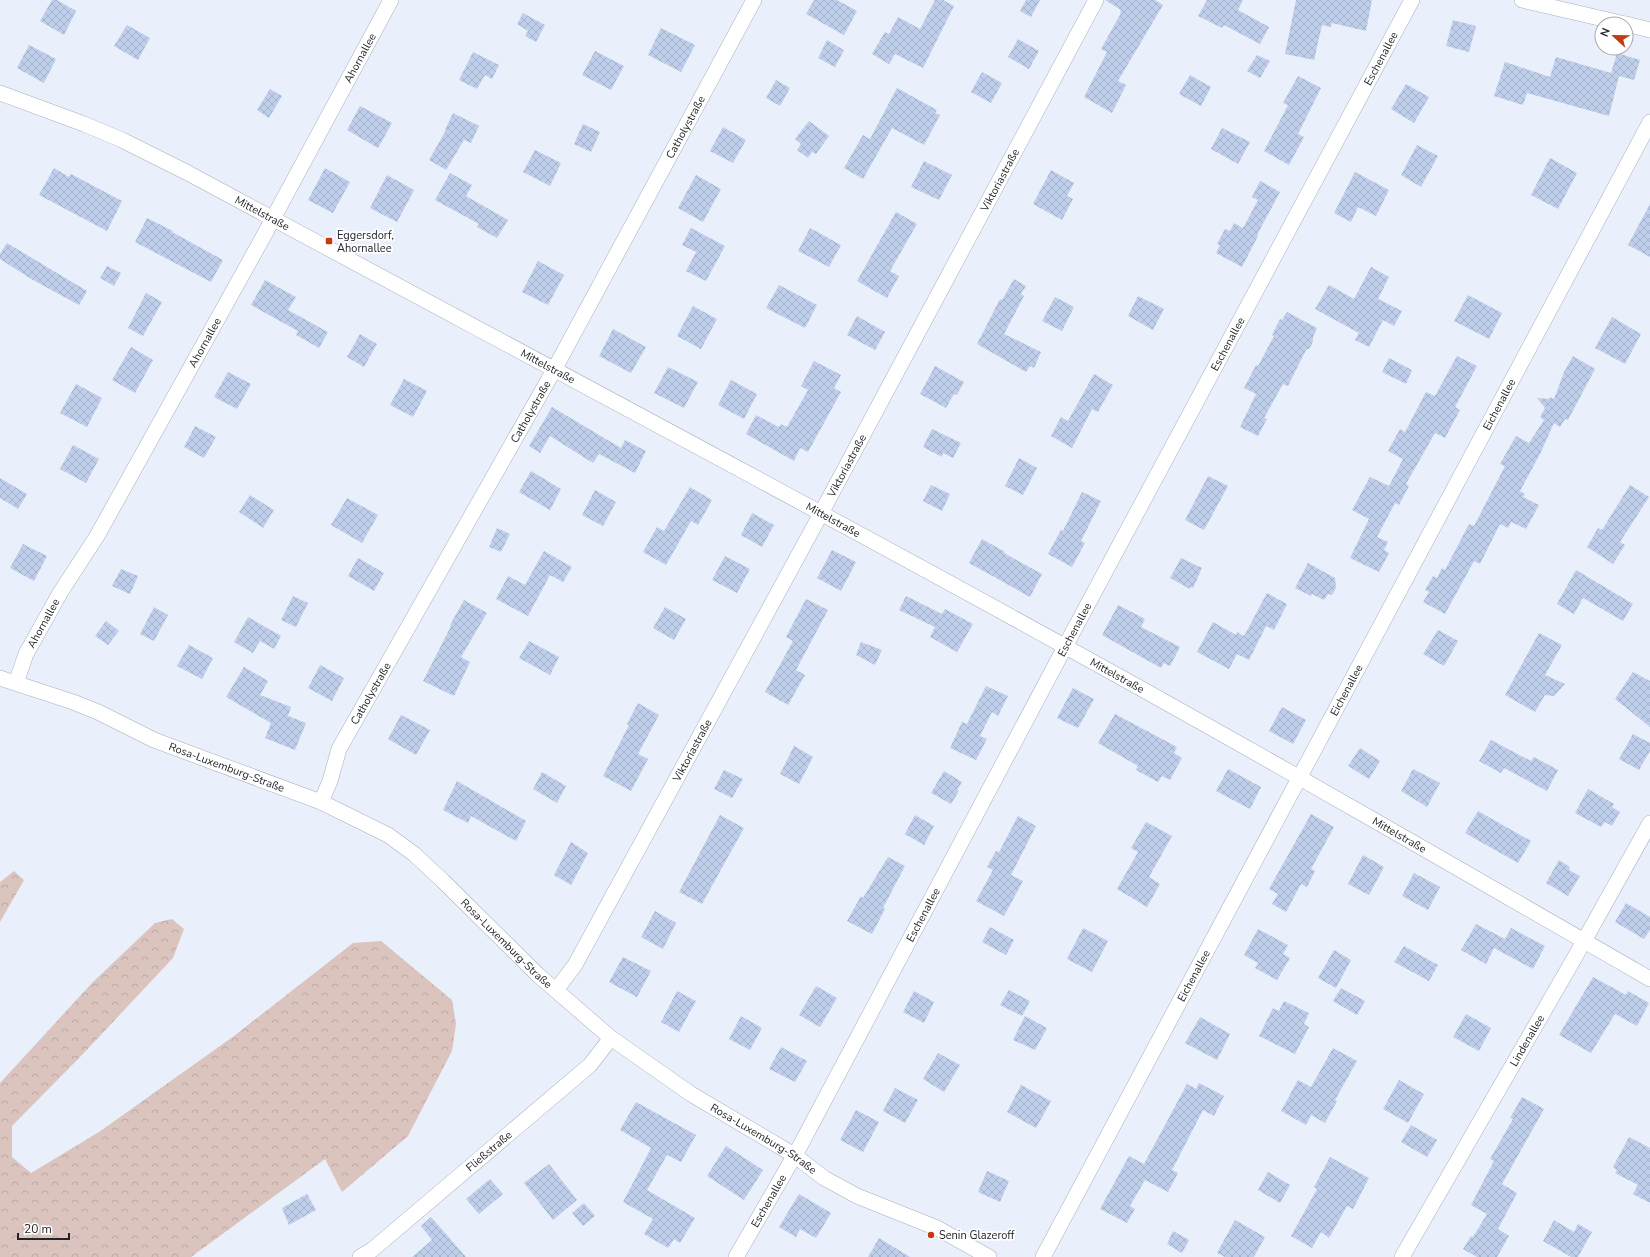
<svg xmlns="http://www.w3.org/2000/svg" width="1650" height="1257" viewBox="0 0 1650 1257" font-family="'Nunito Sans',sans-serif">
<defs>
<pattern id="forest-crowns" width="20" height="18" patternUnits="userSpaceOnUse"><rect width="20" height="18" fill="#dbc4be"/><path d="M2 6a3 3 0 1 1 6 0M12 15a3 3 0 1 1 6 0" fill="none" stroke="#bca8a3"/></pattern>
<pattern id="building-cross-hatch" width="8" height="8" patternUnits="userSpaceOnUse"><rect width="8" height="8" fill="#bfcfeb"/><path d="M0 0l8 8M0 8l8-8" fill="none" stroke="#a4b2ca"/></pattern>
</defs>
<rect width="100%" height="100%" fill="#e9f0fc"/>
<g fill="url(#forest-crowns)">
<path d="M14 871 24 880 0 922V882Z"/>
<path d="M172 919 184 929 173 958 82 1055 12 1126V1157L31 1173 99 1132 234 1036 353 943 381 941 452 1000 456 1024 452 1051 408 1136 342 1192 325 1159 191 1257H0V1083L92 983 155 923Z"/>
</g>
<g fill="url(#building-cross-hatch)">
<path d="M52 0H57L76 11 64 35 40 21Z"/>
<path d="M814 0H837L857 11 844 35 806 14Z"/>
<path d="M935 0H943L954 6 923 68 895 54 889 64 872 54 885 32 889 34 898 17 920 29Z"/>
<path d="M1026 0H1040L1031 17 1020 11Z"/>
<path d="M1105 0H1155L1163 5 1118 81 1126 85 1112 113 1084 97 1107 52 1101 49 1121 13 1120 12 1121 10Z"/>
<path d="M1207 0H1243L1238 10 1269 27 1260 44 1224 25 1222 28 1198 16Z"/>
<path d="M1296 0H1372L1366 31 1332 23 1331 27 1322 25 1314 60 1285 54Z"/>
<path d="M523 13 545 25 536 42 525 36 528 31 517 24Z"/>
<path d="M1453 20 1476 26 1469 52 1446 46Z"/>
<path d="M127 25 150 38 138 60 114 46Z"/>
<path d="M661 28 695 45 681 72 648 55Z"/>
<path d="M1018 39 1039 51 1029 69 1008 57Z"/>
<path d="M827 40 844 50 835 67 818 58Z"/>
<path d="M29 45 56 59 44 83 17 68Z"/>
<path d="M595 51 624 66 611 90 582 75Z"/>
<path d="M473 52 499 65 492 79 485 75 477 89 459 80Z"/>
<path d="M1617 53 1640 60 1634 80 1619 76 1609 116 1527 93 1523 105 1494 96 1505 62 1550 77 1556 57 1611 73Z"/>
<path d="M1257 55 1270 61 1260 78 1247 71Z"/>
<path d="M982 72 1002 83 991 103 971 92Z"/>
<path d="M1190 75 1211 87 1201 106 1179 94Z"/>
<path d="M1298 76 1321 88 1298 134 1304 137 1289 165 1264 151 1288 105 1283 103Z"/>
<path d="M776 80 790 88 780 106 766 98Z"/>
<path d="M1406 84 1429 97 1414 123 1391 109Z"/>
<path d="M897 88 937 110 935 113 940 115 924 145 892 128 863 179 844 168 863 135 870 139Z"/>
<path d="M270 89 282 96 269 118 257 110Z"/>
<path d="M360 106 392 123 378 148 347 130Z"/>
<path d="M453 113 479 126 471 143 464 140 446 170 429 160 446 130H445Z"/>
<path d="M809 121 829 136 816 154 812 152 808 158 797 150 801 144 795 139Z"/>
<path d="M583 124 600 132 591 152 574 144Z"/>
<path d="M723 127 746 140 733 163 710 151Z"/>
<path d="M1222 128 1250 142 1238 164 1211 149Z"/>
<path d="M1417 145 1438 156 1421 187 1401 175Z"/>
<path d="M535 150 561 163 550 186 523 172Z"/>
<path d="M1550 158 1577 173 1558 209 1531 195Z"/>
<path d="M924 161 952 175 939 200 911 187Z"/>
<path d="M54 168 69 177 71 174 122 201 107 231 39 195Z"/>
<path d="M325 168 350 182 333 213 308 200Z"/>
<path d="M1051 170 1074 183 1067 196 1073 199 1062 220 1033 204Z"/>
<path d="M1355 172 1389 190 1376 216 1358 207 1351 222 1334 213Z"/>
<path d="M450 173 472 185 466 196 508 220 497 238 477 227 479 224 435 200Z"/>
<path d="M387 175 414 190 397 222 370 208Z"/>
<path d="M696 175 721 189 703 222 678 208Z"/>
<path d="M1260 181 1280 192 1257 235 1258 236 1242 267 1216 253 1220 245 1217 244 1225 229 1230 231 1234 223 1243 228 1258 200 1252 197Z"/>
<path d="M1650 204V257L1628 245Z"/>
<path d="M896 212 917 224 890 271 899 276 887 298 857 281Z"/>
<path d="M147 218 173 231 172 232 223 260 211 282 135 242Z"/>
<path d="M691 228 725 246 706 281 686 271 696 252 682 245Z"/>
<path d="M810 228 841 245 829 267 798 251Z"/>
<path d="M7 243 87 291 79 305 33 280 0 259V254Z"/>
<path d="M538 261 564 275 548 305 522 292Z"/>
<path d="M107 266 121 273 114 286 100 278Z"/>
<path d="M1371 267 1389 277 1378 299 1402 311 1394 326 1383 320 1369 347 1355 340 1359 333 1315 309 1329 285 1354 299Z"/>
<path d="M1014 279 1026 286 1021 294 1024 296 1004 334 1041 352 1034 368 1030 366 1026 372 977 344 1000 299 1002 300Z"/>
<path d="M265 280 296 297 288 310 328 332 319 348 296 335 298 331 251 305Z"/>
<path d="M779 285 817 305 805 328 766 308Z"/>
<path d="M146 293 162 302 143 336 128 328Z"/>
<path d="M1468 295 1502 313 1489 339 1454 321Z"/>
<path d="M1138 296 1164 309 1153 330 1128 316Z"/>
<path d="M1055 297 1074 307 1062 331 1042 321Z"/>
<path d="M693 306 717 319 701 349 677 336Z"/>
<path d="M1287 312 1317 328 1313 337V341L1310 348 1306 350 1288 386 1283 384 1264 418 1267 419 1258 436 1240 427 1256 394 1244 388 1256 365 1258 366 1274 336 1272 335 1280 319 1282 320Z"/>
<path d="M857 316 885 332 875 350 847 335Z"/>
<path d="M1612 317 1641 334 1625 364 1595 348Z"/>
<path d="M613 329 646 347 631 373 599 356Z"/>
<path d="M360 334 377 344 364 367 347 357Z"/>
<path d="M131 347 153 360 135 393 112 380Z"/>
<path d="M1457 356 1477 366 1455 407 1460 410 1445 438 1435 433 1406 484 1409 486 1399 505 1395 503 1377 537 1388 542 1384 550 1389 553 1379 572 1350 558 1369 519 1352 510 1370 477 1389 486 1403 459 1388 451 1400 429 1405 432 1426 392 1435 396Z"/>
<path d="M1573 356 1595 369 1568 420 1565 419 1560 427 1554 423 1540 454 1520 491 1525 494 1523 497 1539 505 1526 529 1511 522 1508 528 1500 524 1480 564 1474 561 1445 614 1423 602 1429 592 1425 590 1433 576 1437 578 1442 568 1445 570 1469 524 1474 526 1505 466 1500 464 1516 436 1529 443 1544 420 1540 417 1545 408 1537 398 1549 399 1550 397 1554 399 1564 372Z"/>
<path d="M1389 358 1412 370 1406 384 1382 372Z"/>
<path d="M814 361 841 375 834 388 841 392 808 452 800 448 794 461 746 434 756 415 779 427 781 424 787 427 808 390 801 386Z"/>
<path d="M935 366 964 382 957 395 954 394 946 408 920 394Z"/>
<path d="M668 367 698 382 684 408 654 393Z"/>
<path d="M228 372 251 384 237 409 214 397Z"/>
<path d="M1094 374 1113 385 1098 412 1092 409 1072 448 1051 436 1061 417 1068 421Z"/>
<path d="M404 379 427 391 413 417 390 405Z"/>
<path d="M731 380 757 394 744 419 718 405Z"/>
<path d="M76 384 102 398 87 427 60 413Z"/>
<path d="M552 407 621 448 625 440 646 451 635 473 599 454 593 463 550 436 540 453 529 446Z"/>
<path d="M195 426 216 437 204 458 184 447Z"/>
<path d="M932 429 961 443 953 458 943 453 942 457 923 447Z"/>
<path d="M73 445 99 459 86 483 60 469Z"/>
<path d="M1019 458 1037 468 1023 495 1005 486Z"/>
<path d="M531 471 561 489 550 510 519 492Z"/>
<path d="M1208 476 1228 486 1204 530 1185 520Z"/>
<path d="M0 478 27 494 18 509 0 498Z"/>
<path d="M931 485 950 494 942 511 923 501Z"/>
<path d="M1630 485 1649 497 1620 542 1625 545 1613 564 1587 547 1598 528 1602 530Z"/>
<path d="M690 487 712 500 698 525 691 521 666 565 643 552 657 527 664 531Z"/>
<path d="M595 490 616 502 603 526 582 515Z"/>
<path d="M1082 492 1101 501 1081 541 1085 543 1072 567 1048 554 1061 530 1063 531Z"/>
<path d="M250 495 274 510 263 528 239 512Z"/>
<path d="M347 498 378 515 362 543 331 525Z"/>
<path d="M752 513 774 525 762 547 741 535Z"/>
<path d="M497 528 510 534 501 552 489 547Z"/>
<path d="M982 539 1005 552 1004 553 1042 574 1030 597 969 563Z"/>
<path d="M23 544 47 556 34 581 10 568Z"/>
<path d="M832 550 856 562 841 591 817 578Z"/>
<path d="M544 551 572 567 563 582 550 575 528 616 496 599 508 576 525 585Z"/>
<path d="M725 556 750 569 737 593 712 580Z"/>
<path d="M358 558 384 573 374 591 348 576Z"/>
<path d="M1181 558 1202 568 1193 588 1191 587 1190 589 1170 578Z"/>
<path d="M1308 563 1335 578 1336 588 1332 595 1328 594 1324 600 1312 594 1311 596 1295 588Z"/>
<path d="M121 569 138 576 130 594 112 586Z"/>
<path d="M1576 570 1633 604 1623 621 1583 598 1574 614 1557 604Z"/>
<path d="M1267 593 1287 604 1274 630 1266 626 1249 660 1237 654 1229 669 1197 652 1213 622 1236 635 1237 632 1244 636Z"/>
<path d="M293 596 308 603 296 627 281 620Z"/>
<path d="M906 596 942 614 945 609 973 624 957 652 930 637 935 627 899 610Z"/>
<path d="M806 599 828 610 796 670 805 675 788 705 765 692 793 641 786 637Z"/>
<path d="M464 600 487 613 461 657 470 662 454 696 423 681 451 626 450 625Z"/>
<path d="M1118 605 1145 619 1141 627 1180 647 1170 666 1164 663 1161 668 1102 635Z"/>
<path d="M154 607 168 615 154 641 140 634Z"/>
<path d="M665 607 686 619 674 640 653 628Z"/>
<path d="M248 617 281 636 274 649 260 641 253 653 234 642Z"/>
<path d="M106 621 119 631 108 645 95 636Z"/>
<path d="M1438 630 1458 641 1444 666 1423 654Z"/>
<path d="M1539 633 1562 645 1545 675 1565 684 1554 696 1545 695 1535 712 1505 695Z"/>
<path d="M529 641 559 657 550 675 519 658Z"/>
<path d="M861 642 882 650 875 665 856 655Z"/>
<path d="M189 645 213 658 202 679 177 666Z"/>
<path d="M320 665 344 678 332 701 308 688Z"/>
<path d="M244 667 268 681 260 695 291 707 288 716 306 723 295 750 265 738 271 723 226 697Z"/>
<path d="M1633 672 1650 681V727L1615 699Z"/>
<path d="M986 686 1008 696 998 716 992 712 980 736 987 739 976 760 950 748 962 722 967 724Z"/>
<path d="M1073 688 1094 699 1078 728 1057 718Z"/>
<path d="M638 703 659 715 638 754 648 759 631 791 603 776 629 725 627 724Z"/>
<path d="M1282 707 1306 720 1293 744 1269 731Z"/>
<path d="M1115 714 1177 747 1174 753 1182 758 1170 780 1162 776 1158 782 1136 770 1138 766 1098 743Z"/>
<path d="M401 715 430 730 416 755 388 739Z"/>
<path d="M1633 734 1650 743V751L1639 770 1619 759Z"/>
<path d="M1491 740 1531 761 1534 757 1558 770 1547 791 1504 768 1501 773 1479 761Z"/>
<path d="M794 746 813 757 799 784 780 774Z"/>
<path d="M1360 748 1380 761 1369 779 1348 766Z"/>
<path d="M1228 769 1261 787 1250 809 1216 791Z"/>
<path d="M1413 769 1440 783 1427 807 1401 791Z"/>
<path d="M724 770 743 779 732 798 714 789Z"/>
<path d="M944 771 962 782 957 790 959 791 951 804 931 793Z"/>
<path d="M542 772 566 786 557 803 533 789Z"/>
<path d="M457 781 526 821 516 841 471 816 468 823 443 810Z"/>
<path d="M1588 789 1614 804 1612 807 1620 812 1612 826 1605 822 1601 827 1575 813Z"/>
<path d="M1478 811 1531 841 1518 863 1465 833Z"/>
<path d="M1311 814 1334 827 1311 869 1315 871 1307 887 1301 884 1286 912 1272 904 1278 894 1269 889Z"/>
<path d="M720 815 744 828 702 904 679 892Z"/>
<path d="M915 815 934 826 924 845 905 834Z"/>
<path d="M1018 816 1036 826 1011 875 1023 881 1004 916 976 901 993 870 987 867 996 851 999 852Z"/>
<path d="M1146 822 1172 836 1149 877 1160 884 1147 907 1117 889 1138 852 1131 848Z"/>
<path d="M571 842 588 853 571 885 554 875Z"/>
<path d="M1363 855 1384 867 1369 895 1348 884Z"/>
<path d="M888 857 905 866 883 908 885 909 872 934 847 921 861 896 863 898Z"/>
<path d="M1559 860 1570 867 1569 870 1580 876 1568 896 1546 883Z"/>
<path d="M1414 873 1440 887 1428 910 1402 896Z"/>
<path d="M1626 903 1650 917V930L1644 939 1615 922Z"/>
<path d="M655 911 676 923 663 949 641 937Z"/>
<path d="M1476 924 1505 939 1511 928 1545 946 1533 969 1494 948 1486 964 1461 950Z"/>
<path d="M990 927 1014 940 1006 955 982 942Z"/>
<path d="M1083 928 1108 941 1092 972 1067 959Z"/>
<path d="M1258 929 1288 945 1283 954 1290 958 1277 980 1255 968 1258 963 1244 955Z"/>
<path d="M1404 946 1438 965 1429 981 1394 962Z"/>
<path d="M1334 950 1351 960 1336 988 1318 978Z"/>
<path d="M623 957 651 971 637 997 609 982Z"/>
<path d="M1593 977 1626 995 1628 991 1649 1003 1637 1026 1615 1014 1591 1053 1559 1035Z"/>
<path d="M816 986 837 998 820 1027 799 1015Z"/>
<path d="M1341 988 1365 1001 1357 1015 1333 1001Z"/>
<path d="M1009 990 1030 1001 1022 1016 1000 1005Z"/>
<path d="M677 991 696 1001 679 1032 661 1022Z"/>
<path d="M914 991 934 1002 924 1023 903 1012Z"/>
<path d="M1284 1001 1309 1013 1304 1024 1309 1027 1295 1054 1259 1036 1273 1008 1279 1011Z"/>
<path d="M1466 1014 1491 1028 1479 1051 1453 1037Z"/>
<path d="M741 1016 762 1028 750 1050 729 1039Z"/>
<path d="M1025 1016 1047 1028 1035 1050 1013 1040Z"/>
<path d="M1200 1017 1230 1034 1217 1060 1185 1043Z"/>
<path d="M781 1047 807 1061 795 1082 769 1069Z"/>
<path d="M1333 1048 1357 1061 1335 1100 1337 1101 1325 1123 1311 1115 1306 1125 1281 1111 1298 1080 1311 1087Z"/>
<path d="M938 1053 960 1065 944 1092 923 1079Z"/>
<path d="M1399 1080 1424 1094 1408 1123 1383 1109Z"/>
<path d="M1199 1083 1224 1096 1214 1116 1203 1110 1172 1170 1178 1173 1168 1192 1145 1180 1130 1206 1135 1209 1127 1223 1100 1209 1129 1156 1144 1164 1187 1084 1196 1089Z"/>
<path d="M1021 1085 1051 1101 1036 1128 1007 1112Z"/>
<path d="M895 1088 918 1100 905 1123 883 1111Z"/>
<path d="M1522 1097 1544 1109 1502 1184 1517 1193 1498 1229 1509 1236 1497 1257H1477L1463 1249 1471 1236 1473 1237 1487 1214 1471 1205 1494 1161 1490 1159 1513 1119 1510 1118Z"/>
<path d="M636 1102 696 1135 681 1162 667 1155 647 1190 695 1218 680 1243 674 1239 668 1248 644 1234 653 1219 623 1202 651 1148 620 1130Z"/>
<path d="M856 1110 879 1122 863 1152 840 1140Z"/>
<path d="M1411 1125 1437 1140 1427 1157 1401 1142Z"/>
<path d="M1629 1137 1650 1148V1203L1633 1194 1638 1185 1615 1173 1617 1170 1613 1167Z"/>
<path d="M726 1146 763 1170 744 1200 707 1176Z"/>
<path d="M1330 1157 1369 1178 1353 1209 1347 1206 1329 1238 1321 1232 1312 1248 1291 1236 1317 1189 1314 1187Z"/>
<path d="M549 1164 577 1200 553 1220 524 1183Z"/>
<path d="M987 1171 1009 1181 1000 1202 978 1192Z"/>
<path d="M1268 1172 1290 1185 1280 1203 1258 1190Z"/>
<path d="M490 1179 503 1194 479 1214 466 1199Z"/>
<path d="M307 1194 316 1210 289 1225 282 1208Z"/>
<path d="M799 1194 831 1213 816 1238 800 1229 796 1237 779 1227Z"/>
<path d="M584 1203 595 1216 583 1226 572 1213Z"/>
<path d="M431 1217 466 1257H412L432 1240 421 1226Z"/>
<path d="M1235 1220 1265 1237 1254 1257H1225L1217 1253Z"/>
<path d="M1554 1220 1574 1232 1578 1224 1592 1232 1578 1257H1571L1543 1241Z"/>
<path d="M1173 1231 1189 1240 1182 1253 1167 1244Z"/>
<path d="M879 1238 910 1257H868Z"/>
</g>
<g fill="none" stroke-linecap="round" stroke-linejoin="round">
<g stroke="#a8afba" stroke-width="16">
<g id="street">
<path d="M1522 0 1625 24"/>
<path d="M1626 24 1650 30"/>
<path id="s1" d="M0 93 84 124 122 140 188 173C481 331 775 486 1066 647 1262 755 1456 867 1650 979"/>
<path id="s2" d="M0 678 73 702 98 712 154 740 321 802 388 835 414 854 443 881 538 975 611 1038 691 1094 794 1155 824 1178 857 1196 937 1228 989 1257"/>
<path id="s3" d="M16 683 26 654 60 593 97 536 262 239 391 0"/>
<path id="s4" d="M321 802 330 781 339 749 554 370 754 0"/>
<path id="s5" d="M556 990 575 965 811 532 1096 0"/>
<path id="s6" d="M360 1257 372 1250 590 1065 611 1038"/>
<path id="s7" d="M736 1257 800 1146 1075 628 1412 0"/>
<path id="s8" d="M1043 1257 1650 122"/>
<path id="s9" d="M1402 1257 1575 957 1650 823"/>
</g>
</g>
<use href="#street" stroke="#fff" stroke-width="15"/>
</g>
<g fill="#c43b11" stroke="#fff" stroke-width="1.5">
<rect x="325" y="237" width="8" height="8" rx="2"/>
<circle cx="931" cy="1235" r="4"/>
</g>
<g text-anchor="middle" dominant-baseline="central" stroke-width="3.5" stroke-linejoin="round" paint-order="stroke">
<g font-size="11" fill="#222429" stroke="#fff">
<text stroke="none"><textPath href="#s3" startOffset="714">Ahornallee</textPath></text>
<text stroke="none"><textPath href="#s7" startOffset="1361">Eschenallee</textPath></text>
<text stroke="none"><textPath href="#s4" startOffset="768">Catholystraße</textPath></text>
<text stroke="none"><textPath href="#s5" startOffset="924">Viktoriastraße</textPath></text>
<text stroke="none"><textPath href="#s1" startOffset="289">Mittelstraße</textPath></text>
<text stroke="none"><textPath href="#s3" startOffset="390">Ahornallee</textPath></text>
<text stroke="none"><textPath href="#s7" startOffset="1037">Eschenallee</textPath></text>
<text stroke="none"><textPath href="#s1" startOffset="613">Mittelstraße</textPath></text>
<text stroke="none"><textPath href="#s8" startOffset="967">Eichenallee</textPath></text>
<text stroke="none"><textPath href="#s4" startOffset="444">Catholystraße</textPath></text>
<text stroke="none"><textPath href="#s5" startOffset="600">Viktoriastraße</textPath></text>
<text stroke="none"><textPath href="#s1" startOffset="937">Mittelstraße</textPath></text>
<text stroke="none"><textPath href="#s3" startOffset="66">Ahornallee</textPath></text>
<text stroke="none"><textPath href="#s7" startOffset="713">Eschenallee</textPath></text>
<text stroke="none"><textPath href="#s1" startOffset="1261">Mittelstraße</textPath></text>
<text stroke="none"><textPath href="#s8" startOffset="643">Eichenallee</textPath></text>
<text stroke="none"><textPath href="#s4" startOffset="120">Catholystraße</textPath></text>
<text stroke="none"><textPath href="#s5" startOffset="276">Viktoriastraße</textPath></text>
<text stroke="none"><textPath href="#s2" startOffset="244">Rosa-Luxemburg-Straße</textPath></text>
<text stroke="none"><textPath href="#s1" startOffset="1585">Mittelstraße</textPath></text>
<text stroke="none"><textPath href="#s7" startOffset="390">Eschenallee</textPath></text>
<text stroke="none"><textPath href="#s2" startOffset="580">Rosa-Luxemburg-Straße</textPath></text>
<text stroke="none"><textPath href="#s8" startOffset="319">Eichenallee</textPath></text>
<text stroke="none"><textPath href="#s9" startOffset="250">Lindenallee</textPath></text>
<text stroke="none"><textPath href="#s2" startOffset="904">Rosa-Luxemburg-Straße</textPath></text>
<text stroke="none"><textPath href="#s6" startOffset="167">Fließstraße</textPath></text>
<text stroke="none"><textPath href="#s7" startOffset="65">Eschenallee</textPath></text>
</g>
<g font-size="11" fill="#222429" stroke="#fff" text-anchor="start">
<text x="337" y="235">Eggersdorf,<tspan x="337" dy="13">Ahornallee</tspan></text>
<text x="939" y="1235">Senin Glazeroff</text>
</g>
</g>
<g transform="translate(1614 36) rotate(292)"><circle r="19" fill="#ffffff" stroke="#a7a7a9"/>
<path d="M0-3L7 15L0 10L-7 15Z" fill="#c43b11"/>
<text y="-6" font-size="11" font-weight="bold" text-anchor="middle" fill="#222429">N</text>
</g>
<path d="M18 1233v6h51v-6" fill="none" stroke="#222429" stroke-width="2"/>
<text x="24" y="1233" font-size="12" fill="#222429" stroke="#ffffff" stroke-width="3" paint-order="stroke">20 m</text>
</svg>
